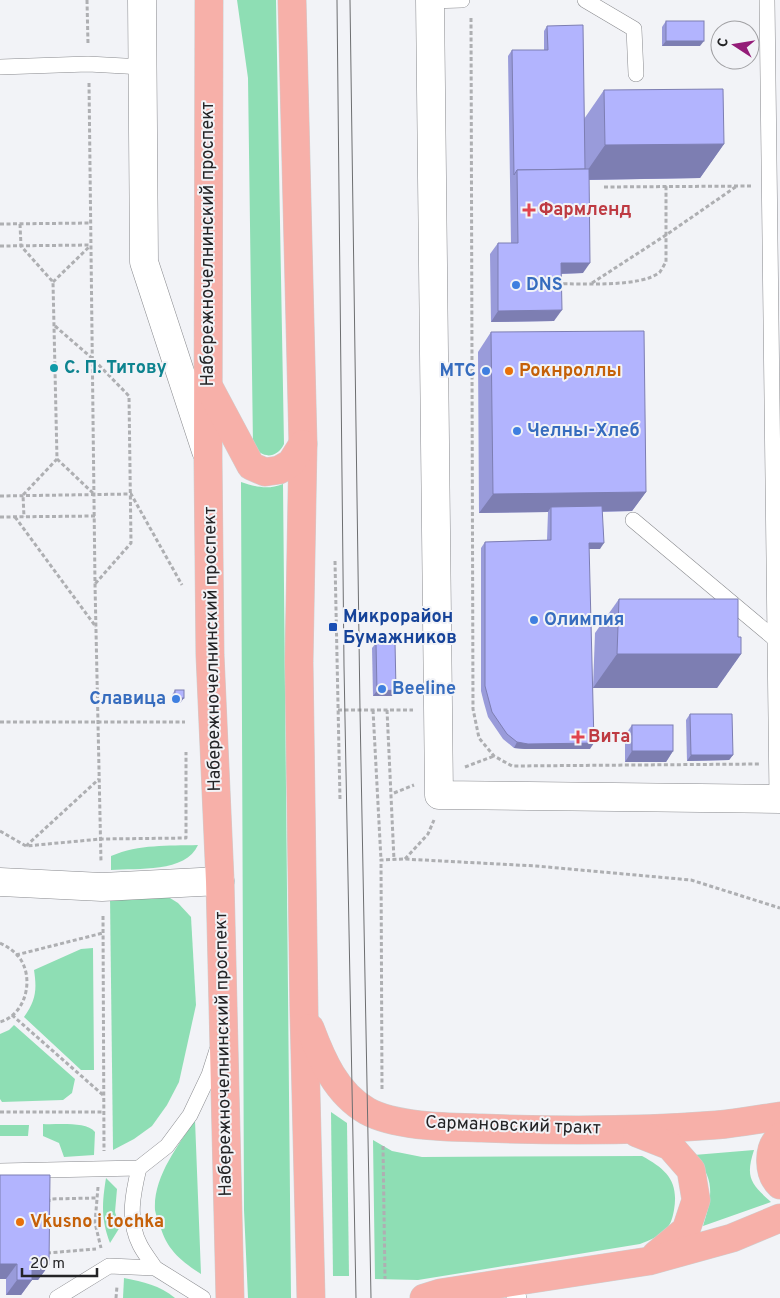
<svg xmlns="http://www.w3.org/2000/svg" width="780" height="1298" viewBox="0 0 780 1298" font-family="Overpass,sans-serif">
<rect width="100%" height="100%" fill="#f2f3f7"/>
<g fill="#8edeb4">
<path d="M237 0H276L284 444C277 459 261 459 253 445L248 78Z"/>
<path d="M241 482C256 487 268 490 283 484L291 1298H248L244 1210Z"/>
<path d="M198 845C186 873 137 868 111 870V856C140 844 167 846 198 845Z"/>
<path d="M162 893 178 903 191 917 196 1005 179 1082 167 1105 152 1126 134 1139 113 1150 110 895Z"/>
<path d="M93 948 94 1070H81L24 1017C36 1000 37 990 34 970L81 949Z"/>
<path d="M14 1025 75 1079 72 1093 63 1100 2 1102 0 1099V1034L9 1030Z"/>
<path d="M331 1112 347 1123 349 1276H333Z"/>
<path d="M195 1120 201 1274C181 1261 166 1249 160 1225 158 1221 156 1215 155 1210 153 1177 178 1146 195 1120Z"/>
<path d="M43 1124C57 1125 86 1121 95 1132L94 1155 64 1157 59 1143 43 1136Z"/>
<path d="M0 1125H29L28 1136H0Z"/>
<path d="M373 1140 392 1151 422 1157 642 1156C666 1169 679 1181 674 1210 673 1216 671 1224 667 1228 661 1236 650 1240 640 1244L418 1280 375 1279Z"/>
<path d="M754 1150C745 1178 751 1184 771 1202L703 1226C708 1209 714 1192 707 1175 704 1168 698 1161 694 1155Z"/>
<path d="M106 1178 117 1189 115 1212 120 1227 110 1243C101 1219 102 1203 106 1178Z"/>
<path d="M124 1278C144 1282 159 1285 175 1298H123Z"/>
</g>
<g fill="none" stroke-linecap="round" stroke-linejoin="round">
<g stroke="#898a8e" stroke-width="16">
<g id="service">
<path d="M585 0 634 29 636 74"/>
<path d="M767 0 777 798"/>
<path d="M430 1 462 0"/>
<path d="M0 67 88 64 143 67"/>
<path d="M633 520 775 639H780"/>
<path d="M139 1168C133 1193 127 1220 140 1245 144 1253 150 1260 155 1268"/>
<path d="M0 1171 139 1168 167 1146 190 1115 209 1075 217 1050"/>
<path d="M502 1284 519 1298"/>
<path d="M57 1298 109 1266 155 1268 203 1298"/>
</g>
</g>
<g stroke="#898a8e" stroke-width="29">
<g id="minor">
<path d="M142 0 144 262 206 451"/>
<path d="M430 0 439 795 780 799"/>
<path d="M0 882 102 887 220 881"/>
</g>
</g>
<g stroke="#cfcfcf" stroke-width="29">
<g id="primary">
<path d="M209 0 208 458 210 655 220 881 230 1298"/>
<path d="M292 0 303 444 299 662 304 1012 311 1298"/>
<path d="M210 389 251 466 265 472 279 470 291 463 303 444"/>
<path d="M310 1028C322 1060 336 1093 367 1111 396 1127 449 1127 482 1128 559 1131 639 1131 716 1125 738 1123 759 1119 780 1116"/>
<path d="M637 1133 670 1146 691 1170 696 1200 686 1230 656 1255"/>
<path d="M780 1137C767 1148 768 1174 780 1185"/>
<path d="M424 1298 440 1293 649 1261 732 1238 780 1218"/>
</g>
</g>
<g stroke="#aeafb2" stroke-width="3" stroke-dasharray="4 2.5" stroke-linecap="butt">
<path d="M87 0 88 44"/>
<path d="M471 18 473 709 479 738 494 756 512 766 759 764"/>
<path d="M89 83 95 584 101 862"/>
<path d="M604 187 751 186"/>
<path d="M0 224 91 223"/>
<path d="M20 224 21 246 53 282 57 459 23 495 24 517"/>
<path d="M0 246 91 245"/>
<path d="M53 282 90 246"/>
<path d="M592 283 666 235 737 186"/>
<path d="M557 284C582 283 641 288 660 272 662 269 664 265 666 262V186"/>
<path d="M55 326 93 359 129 396 131 543 95 584"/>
<path d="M57 459 94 494"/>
<path d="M0 496 131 494 182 585"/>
<path d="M0 517 95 516"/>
<path d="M15 517 96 627"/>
<path d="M335 561 340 800"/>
<path d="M338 710H413"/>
<path d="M373 710 381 860"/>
<path d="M387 710 394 860"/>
<path d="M0 722H185"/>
<path d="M465 767 494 756"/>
<path d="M394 793 414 785"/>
<path d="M0 831 26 846 101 839 186 838V752"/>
<path d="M26 846 99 779"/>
<path d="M405 859 428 834 434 820"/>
<path d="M103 916 104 1151"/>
<path d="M0 943C8 947 16 952 21 960 34 981 25 1015 0 1022"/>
<path d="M16 955 103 933"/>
<path d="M12 1015 103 1095"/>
<path d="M382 1089 381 860 404 859 536 866 691 880 780 908"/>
<path d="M0 1112H104"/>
<path d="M383 1146 385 1279"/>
<path d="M98 1187 95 1223 101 1248"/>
<path d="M49 1202V1199L96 1198"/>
<path d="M47 1253 96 1249"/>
<path d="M116 1298 117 1286"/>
</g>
<use href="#service" stroke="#fff" stroke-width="15"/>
<use href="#minor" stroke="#fff" stroke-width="28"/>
<use href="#primary" stroke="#f7b0a9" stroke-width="28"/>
<g stroke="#6d6e70" stroke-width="1">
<path d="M337 0 344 666 356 1298"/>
<path d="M350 0 360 710 371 1298"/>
</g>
</g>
<g fill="#999bda">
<path d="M666 21 700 46H662V27Z"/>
<path d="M547 26 584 119 604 90 724 144 700 178 589 180 583 273 561 274 554 321 491 322 490 254 498 243H511L508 56 512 50H544V31Z"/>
<path d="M491 332 646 492 632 511 602 512 600 549H589L590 749H525L514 748 503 739 488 717 484 703 481 691V548L485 542 547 540 548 512 479 513 478 352Z"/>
<path d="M619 599 738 637 741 654 717 688H593L595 633Z"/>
<path d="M376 643 392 696H373L372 648Z"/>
<path d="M175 690 184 698 180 703H172V695Z"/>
<path d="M690 714 733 755 729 760 687 761 686 720Z"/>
<path d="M632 725 673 751 666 762H625V735Z"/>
<path d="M0 1175 49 1265 38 1280H32L21 1295H6V1279Z"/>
</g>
<g fill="#7d7eb2">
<path d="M666 41H704L700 46H662Z"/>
<path d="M724 144 700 178 518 181 585 174 605 145Z"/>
<path d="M561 263H590L583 273 553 274Z"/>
<path d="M562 310 554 321 491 322 498 311Z"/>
<path d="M646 492 632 511 551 512V507L548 512 479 513 493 494Z"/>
<path d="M589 543H604L600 549H585Z"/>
<path d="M617 654H741L717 688H593Z"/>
<path d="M396 690 392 696H373L377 691Z"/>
<path d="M175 698H184L180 703H172Z"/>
<path d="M517 742 594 743 590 749H525L514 748Z"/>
<path d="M632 751H673L666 762H625Z"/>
<path d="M691 755H733L729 760 687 761Z"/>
<path d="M0 1264H17L6 1279H0Z"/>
<path d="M32 1265H49L38 1280H22Z"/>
<path d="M17 1280H32L21 1295H6Z"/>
</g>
<g fill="#b2b4fe" stroke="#7d7eb2">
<rect x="666" y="21" width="38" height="20"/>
<path d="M583 25 585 169 517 170 514 175 512 50H548L547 26Z"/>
<path d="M723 89 724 144 605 145 604 90Z"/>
<path d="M589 169 590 263H561L562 310 498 311V243H518L517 170Z"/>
<path d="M644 331 646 492 493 494 491 332Z"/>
<path d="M602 506 604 543H589L594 743 528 744 517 742 507 734 492 712 485 686V542L551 540V507Z"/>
<path d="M619 599H738V637H741V654H617Z"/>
<path d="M395 642 396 690 377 691 376 643Z"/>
<rect x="175" y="690" width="9" height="8"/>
<path d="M690 714H732L733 755H691Z"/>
<rect x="632" y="725" width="41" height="26"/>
<path d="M0 1175H50L49 1265H32V1280H17V1264H0Z"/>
</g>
<g fill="#e0444e" stroke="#f2f3f7" stroke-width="2">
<path d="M526.5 202.5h5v5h5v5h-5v5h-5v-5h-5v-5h5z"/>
<path d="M575.5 729.5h5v5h5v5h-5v5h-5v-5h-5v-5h5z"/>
</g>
<g fill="#3f7fe0" stroke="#f2f3f7" stroke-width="2">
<circle cx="516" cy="285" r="5"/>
<circle cx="486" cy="371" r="5"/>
<circle cx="517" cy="431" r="5"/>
<circle cx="534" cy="620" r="5"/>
<circle cx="382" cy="689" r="5"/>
<circle cx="176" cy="699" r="5"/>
</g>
<circle fill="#0f9aa8" stroke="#f2f3f7" stroke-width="2" cx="54" cy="368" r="5"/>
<g fill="#e8710a" stroke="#f2f3f7" stroke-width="2">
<circle cx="509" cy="371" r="5"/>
<circle cx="20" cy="1222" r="5"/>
</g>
<rect fill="#1a4fb4" stroke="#f2f3f7" stroke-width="2" x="328" y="622" width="10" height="10" rx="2.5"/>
<g text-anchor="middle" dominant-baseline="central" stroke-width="4" stroke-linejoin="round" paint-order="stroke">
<g font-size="18" font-weight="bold" fill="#be3a42" stroke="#f2f3f7" text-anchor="start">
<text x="539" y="210">Фармленд</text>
<text x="588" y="737">Вита</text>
</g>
<g font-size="18" fill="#242426" stroke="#f2f3f7">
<text transform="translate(208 244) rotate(-90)">Набережночелнинский проспект</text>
<text transform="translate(213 649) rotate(-91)">Набережночелнинский проспект</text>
<text transform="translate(224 1054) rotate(-91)">Набережночелнинский проспект</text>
<text transform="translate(513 1126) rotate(2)">Сармановский тракт</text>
</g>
<g font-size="18" font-weight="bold" fill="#366cbe" stroke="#f2f3f7" text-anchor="start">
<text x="526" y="285">DNS</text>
<text x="476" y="371" text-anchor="end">МТС</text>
<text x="527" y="431">Челны-Хлеб</text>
<text x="544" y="620">Олимпия</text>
<text x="392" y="689">Beeline</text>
<text x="166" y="699" text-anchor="end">Славица</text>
</g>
<g font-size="18" font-weight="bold" fill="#0d838f" stroke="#f2f3f7" text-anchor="start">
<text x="64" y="368">С. П. Титову</text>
</g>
<g font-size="18" font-weight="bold" fill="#c56008" stroke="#f2f3f7" text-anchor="start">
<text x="519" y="371">Рокнроллы</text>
<text x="30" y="1222">Vkusno i tochka</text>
</g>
<g font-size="18" font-weight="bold" fill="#164399" stroke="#f2f3f7" text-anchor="start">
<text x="343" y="617">Микрорайон<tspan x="343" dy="21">Бумажников</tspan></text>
</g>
</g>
<g transform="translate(735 45) rotate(282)"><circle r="24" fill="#f2f3f7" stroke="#a0a0a3"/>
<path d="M0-4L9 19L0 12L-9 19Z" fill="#941c78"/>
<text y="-8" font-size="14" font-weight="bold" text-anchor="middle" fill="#242426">С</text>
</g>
<path d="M22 1268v8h75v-8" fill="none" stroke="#242426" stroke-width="2.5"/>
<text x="30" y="1268" font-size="15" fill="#242426" stroke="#f2f3f7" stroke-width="4" paint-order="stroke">20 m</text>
</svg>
